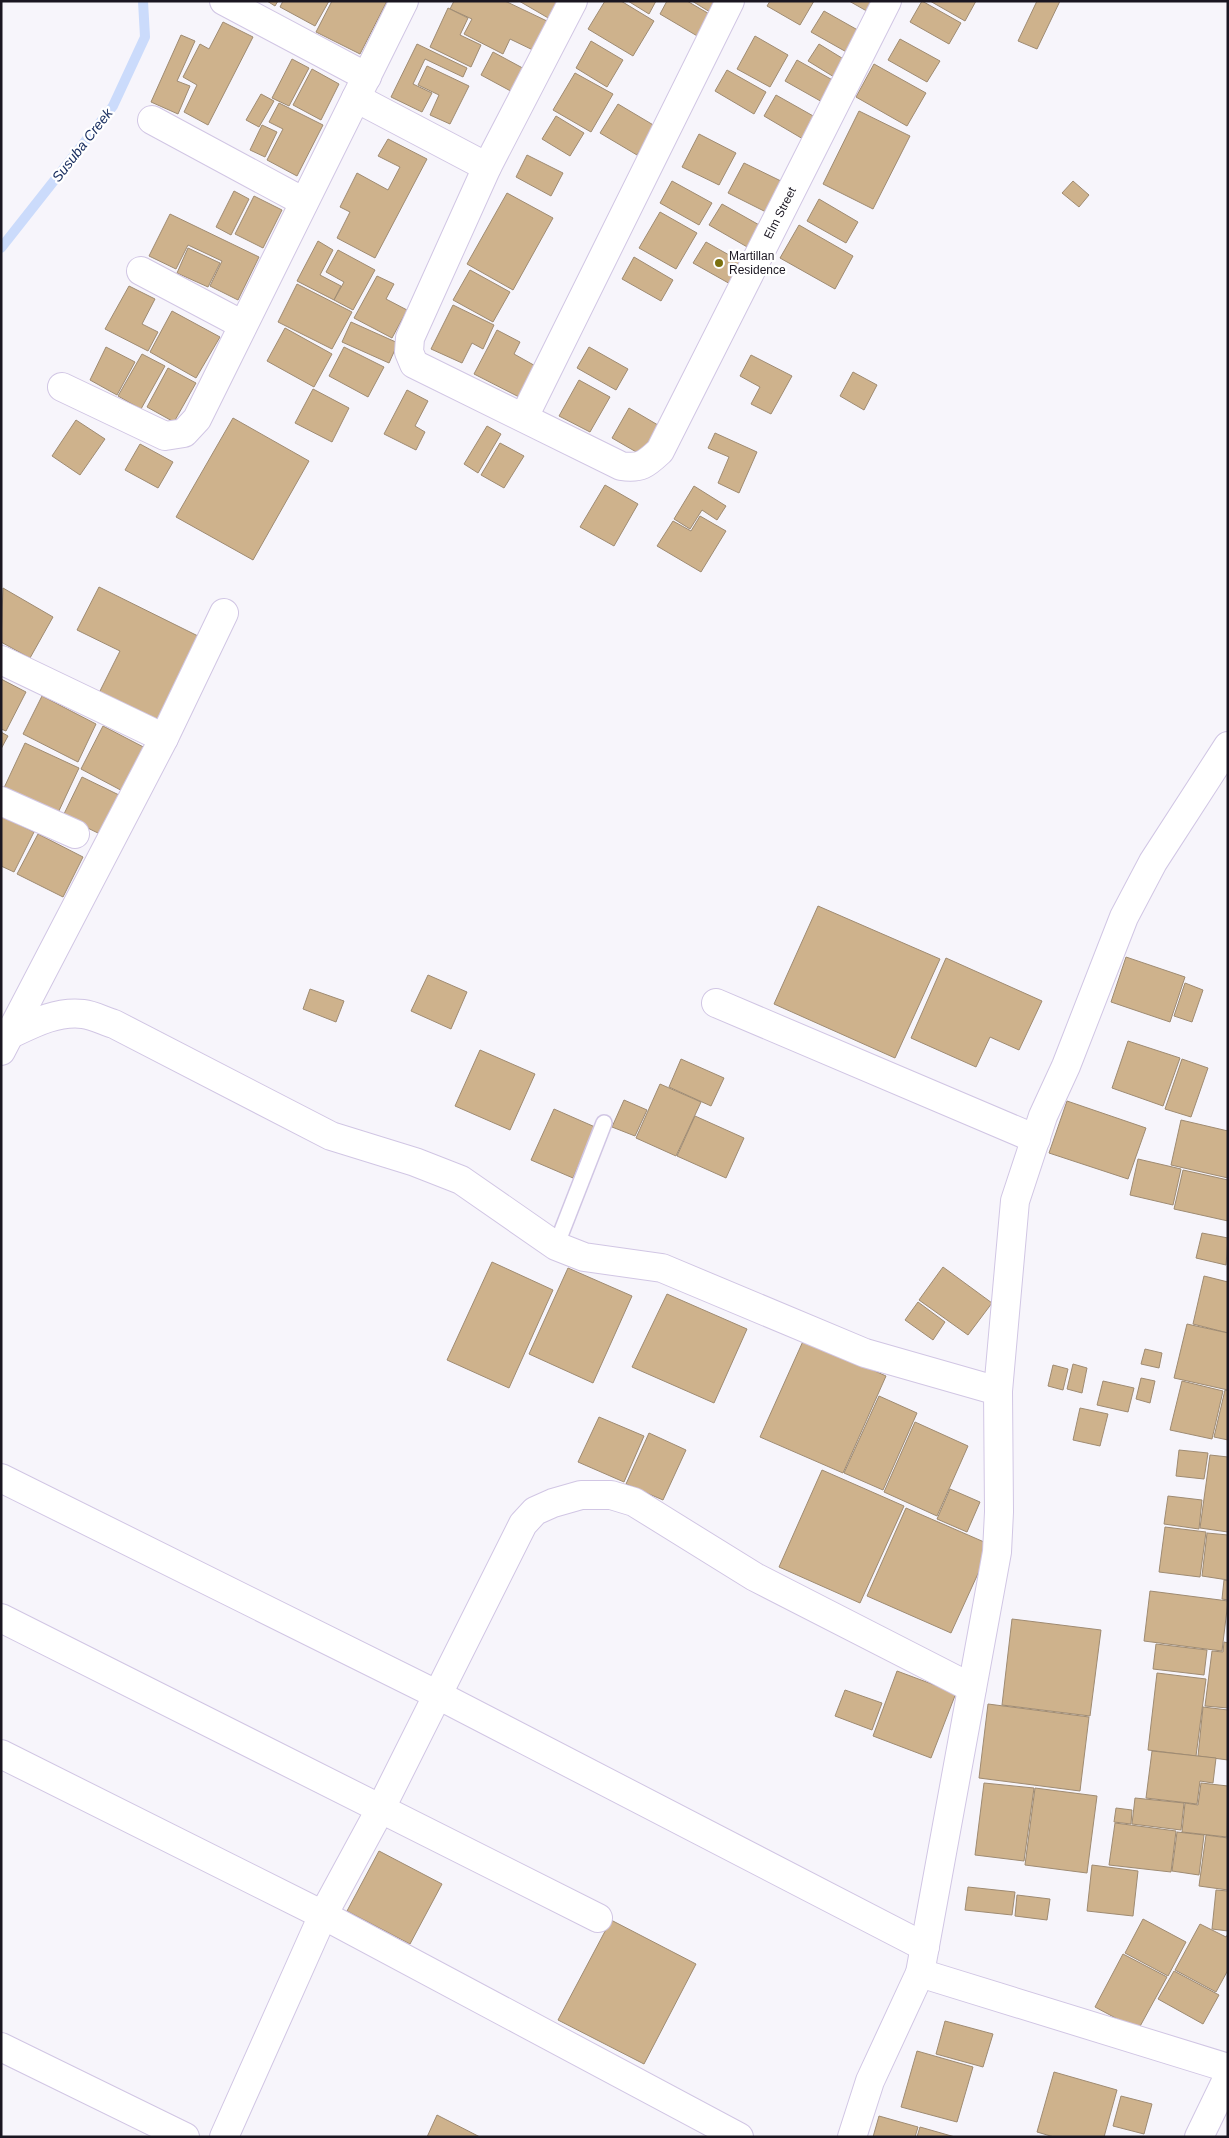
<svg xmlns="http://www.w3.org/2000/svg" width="1229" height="2138" viewBox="0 0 1229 2138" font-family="Helvetica,sans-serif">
<rect width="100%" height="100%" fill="#f7f5fb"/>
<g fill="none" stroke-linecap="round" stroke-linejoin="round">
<path stroke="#cbdbfb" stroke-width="10" d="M1 248 113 106 145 37 143 1"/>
</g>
<g fill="#ceb28c" stroke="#9f8b72">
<path d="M267 1H278L275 6Z"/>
<path d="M283 1H329L315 26 280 7Z"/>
<path d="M332 1H387L360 54 316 32Z"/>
<path d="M454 1H505L549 22 535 51 510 39 503 54 464 34 472 19 450 9Z"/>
<path d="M519 1H561L550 19Z"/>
<path d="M605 1H621L654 21 633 56 588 29Z"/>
<path d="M628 1H656L649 14Z"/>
<path d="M667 1H687L711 15 699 37 660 14Z"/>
<path d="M692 1H716L710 12Z"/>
<path d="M770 1H814L800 25 767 6Z"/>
<path d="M849 1H880L872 14Z"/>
<path d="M922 1 961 23 949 44 910 22Z"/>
<path d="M930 1H976L965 21Z"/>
<path d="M1037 1H1060L1037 49 1018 41Z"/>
<path d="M448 8 468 18 460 35 481 45 471 67 430 47Z"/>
<path d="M824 11 863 33 850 54 811 32Z"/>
<path d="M223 22 253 37 208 125 184 112 197 85 183 77 200 44 209 49Z"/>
<path d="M181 35 195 41 177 81 190 86 178 114 151 102Z"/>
<path d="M755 36 788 55 770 87 737 69Z"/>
<path d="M900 39 940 61 927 82 888 60Z"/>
<path d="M591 41 623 60 607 87 576 68Z"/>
<path d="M417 44 467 68 463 77 425 59 413 84 432 93 422 112 391 97Z"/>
<path d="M819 44 850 63 839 80 808 61Z"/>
<path d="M493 52 530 72 518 95 481 75Z"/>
<path d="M292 59 309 68 289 106 272 98Z"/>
<path d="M797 60 836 82 824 103 785 81Z"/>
<path d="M874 64 926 93 907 126 856 97Z"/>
<path d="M427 66 469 86 450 124 430 115 439 95 418 85Z"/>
<path d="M312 69 339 84 321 120 293 105Z"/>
<path d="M727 70 766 92 754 114 715 91Z"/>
<path d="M575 73 613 94 591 132 553 110Z"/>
<path d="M261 94 274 101 259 127 246 120Z"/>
<path d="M776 95 815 117 803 139 764 116Z"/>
<path d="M279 103 323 125 297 176 267 160 283 129 269 122Z"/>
<path d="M618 104 655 126 637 155 600 133Z"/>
<path d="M859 111 910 136 873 209 823 184Z"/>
<path d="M556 116 584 133 570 156 542 139Z"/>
<path d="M262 125 277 132 265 157 250 150Z"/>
<path d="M699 134 736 153 719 185 682 167Z"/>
<path d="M388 139 427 159 375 258 337 238 350 212 340 207 357 173 388 190 400 167 378 156Z"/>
<path d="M527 155 563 173 551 196 516 177Z"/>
<path d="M744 163 785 183 770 214 728 193Z"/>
<path d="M672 181 712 203 699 225 660 203Z"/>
<path d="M1073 181 1089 195 1079 207 1062 193Z"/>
<path d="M234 191 249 199 231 235 216 227Z"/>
<path d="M507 193 553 218 513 290 467 264Z"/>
<path d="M254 196 282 210 263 248 235 234Z"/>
<path d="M819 199 858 222 846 243 807 221Z"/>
<path d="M722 204 761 226 749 248 709 225Z"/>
<path d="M660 212 697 233 676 269 639 248Z"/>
<path d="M170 214 259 257 238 300 210 286 222 261 188 245 176 269 149 256Z"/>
<path d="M799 225 853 256 835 289 780 258Z"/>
<path d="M318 241 333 250 320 275 341 286 334 300 297 281Z"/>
<path d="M706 242 745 264 732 285 693 263Z"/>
<path d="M188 248 220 263 208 287 177 273Z"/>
<path d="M338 250 375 270 353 310 334 300 344 282 326 272Z"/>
<path d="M634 257 673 280 661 301 622 279Z"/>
<path d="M470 270 510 292 493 322 453 300Z"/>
<path d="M377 276 394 284 386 299 407 310 392 338 354 318Z"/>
<path d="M297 284 352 312 332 349 278 322Z"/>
<path d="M129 286 155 299 142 324 158 332 148 351 105 329Z"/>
<path d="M453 305 494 325 483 349 472 343 462 363 431 349Z"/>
<path d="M172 311 220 337 196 378 150 352Z"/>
<path d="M351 322 398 343 389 363 342 342Z"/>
<path d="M285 328 332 354 314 387 267 361Z"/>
<path d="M497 330 520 342 514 354 539 368 523 399 474 374Z"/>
<path d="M106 347 135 362 117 395 90 380Z"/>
<path d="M344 347 384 367 368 397 329 376Z"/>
<path d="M589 347 628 369 616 390 577 368Z"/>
<path d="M142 354 165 366 141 409 118 396Z"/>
<path d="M751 355 792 376 771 414 751 404 760 387 740 376Z"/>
<path d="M168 368 196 383 174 422 147 407Z"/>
<path d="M853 372 877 385 864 410 840 396Z"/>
<path d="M579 380 610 397 590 432 559 416Z"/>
<path d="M313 389 349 408 332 442 295 423Z"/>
<path d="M407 390 428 401 415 426 425 432 416 450 384 434Z"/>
<path d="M629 408 663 428 645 457 612 438Z"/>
<path d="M233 418 309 461 253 560 176 517Z"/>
<path d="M76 420 105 439 80 475 52 456Z"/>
<path d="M487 426 501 434 478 473 464 464Z"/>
<path d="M715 433 757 452 739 493 718 483 729 457 708 448Z"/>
<path d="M500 443 524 456 504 488 481 475Z"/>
<path d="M140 444 173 462 158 488 125 470Z"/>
<path d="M605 485 638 504 614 546 580 527Z"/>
<path d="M694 486 726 506 717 520 702 510 690 529 674 519Z"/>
<path d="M700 516 726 531 701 572 657 546 673 521 691 531Z"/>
<path d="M99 587 200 637 156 724 98 695 120 651 77 630Z"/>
<path d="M3 588 53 617 30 658 1 642Z"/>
<path d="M1 679 26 692 6 731 1 729Z"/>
<path d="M42 696 96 724 78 762 23 734Z"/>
<path d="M103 726 153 752 130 795 81 769Z"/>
<path d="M1 732 8 736 1 749Z"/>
<path d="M25 743 79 768 57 815 3 790Z"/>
<path d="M82 777 119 795 100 834 63 816Z"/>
<path d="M1 816 34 832 14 872 1 866Z"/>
<path d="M38 834 83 857 63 897 17 874Z"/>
<path d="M818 906 940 959 895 1058 774 1004Z"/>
<path d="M1126 957 1185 977 1170 1022 1111 1002Z"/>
<path d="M946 958 1042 1001 1019 1050 990 1037 976 1067 911 1038Z"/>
<path d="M428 975 467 992 451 1029 411 1011Z"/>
<path d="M1185 983 1203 990 1192 1022 1174 1016Z"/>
<path d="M310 989 344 1001 336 1022 303 1009Z"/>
<path d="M1128 1041 1180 1058 1163 1106 1112 1088Z"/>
<path d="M480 1050 535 1074 510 1130 455 1106Z"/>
<path d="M681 1059 724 1078 711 1106 669 1087Z"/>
<path d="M1182 1059 1208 1068 1191 1117 1165 1109Z"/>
<path d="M660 1084 701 1102 676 1156 636 1138Z"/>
<path d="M624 1100 647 1110 635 1136 612 1127Z"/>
<path d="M1067 1101 1146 1128 1128 1179 1049 1153Z"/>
<path d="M554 1109 595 1127 573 1178 531 1160Z"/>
<path d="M695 1116 744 1138 726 1178 677 1156Z"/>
<path d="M1181 1120 1228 1131V1178L1171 1165Z"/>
<path d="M1138 1159 1181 1169 1173 1205 1130 1195Z"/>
<path d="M1183 1170 1228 1180V1221L1174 1209Z"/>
<path d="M1202 1233 1228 1238 1226 1265 1196 1258Z"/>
<path d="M492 1262 553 1290 509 1388 447 1360Z"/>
<path d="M943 1267 992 1303 968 1335 919 1300Z"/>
<path d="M568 1268 632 1296 593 1383 529 1354Z"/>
<path d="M1204 1276 1228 1282V1333L1193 1324Z"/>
<path d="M667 1294 747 1329 714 1403 632 1367Z"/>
<path d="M918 1302 945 1322 933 1340 905 1320Z"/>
<path d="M1187 1324 1228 1333V1390L1174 1378Z"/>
<path d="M804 1339 886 1376 843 1473 760 1437Z"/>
<path d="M1145 1349 1162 1353 1159 1368 1141 1364Z"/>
<path d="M1073 1364 1087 1368 1082 1393 1067 1389Z"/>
<path d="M1053 1365 1068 1369 1063 1390 1048 1386Z"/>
<path d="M1141 1378 1155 1381 1150 1403 1136 1399Z"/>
<path d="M1103 1381 1134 1388 1128 1412 1097 1405Z"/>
<path d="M1182 1381 1223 1391 1212 1439 1170 1430Z"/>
<path d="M1225 1390 1228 1391V1440L1214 1437Z"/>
<path d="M879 1396 917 1413 883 1490 844 1473Z"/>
<path d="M1080 1408 1108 1414 1100 1446 1073 1440Z"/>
<path d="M599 1417 644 1436 624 1482 578 1462Z"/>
<path d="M915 1422 968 1446 937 1516 884 1492Z"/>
<path d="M649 1433 686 1450 663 1500 626 1484Z"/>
<path d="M1179 1450 1208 1453 1204 1479 1176 1476Z"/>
<path d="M1210 1455 1228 1457V1532L1200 1528Z"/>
<path d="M822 1470 904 1506 860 1603 779 1567Z"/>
<path d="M950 1489 980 1502 967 1532 937 1519Z"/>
<path d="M1168 1496 1202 1500 1199 1529 1164 1524Z"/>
<path d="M906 1508 991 1545 951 1633 867 1596Z"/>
<path d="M1165 1527 1206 1532 1200 1577 1159 1572Z"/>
<path d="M1207 1533 1228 1535V1580L1202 1576Z"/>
<path d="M1224 1580 1228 1581V1600L1222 1599Z"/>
<path d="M1150 1591 1228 1601 1222 1651 1144 1641Z"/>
<path d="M1012 1619 1101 1630 1090 1716 1002 1705Z"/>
<path d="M1224 1642 1228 1643V1708L1205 1706 1212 1651 1223 1652Z"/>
<path d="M1156 1644 1207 1650 1204 1675 1153 1669Z"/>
<path d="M897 1671 956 1693 931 1758 873 1736Z"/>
<path d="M1157 1673 1206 1679 1196 1756 1148 1750Z"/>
<path d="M845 1690 882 1703 872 1730 835 1716Z"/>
<path d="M988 1704 1089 1717 1080 1791 979 1778Z"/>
<path d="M1203 1707 1228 1710V1760L1198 1756Z"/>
<path d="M1152 1751 1216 1758 1213 1783 1200 1781 1197 1804 1146 1798Z"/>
<path d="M984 1783 1034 1788 1024 1861 975 1855Z"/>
<path d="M1201 1783 1228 1786 1227 1837 1182 1832 1185 1803 1198 1805Z"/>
<path d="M1035 1788 1097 1796 1087 1873 1025 1865Z"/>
<path d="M1135 1798 1184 1803 1181 1830 1132 1824Z"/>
<path d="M1116 1808 1132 1810 1131 1824 1114 1822Z"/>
<path d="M1115 1823 1176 1831 1171 1872 1109 1865Z"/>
<path d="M1177 1832 1204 1835 1199 1875 1172 1871Z"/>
<path d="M1206 1835 1228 1838V1890L1199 1886Z"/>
<path d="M379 1851 442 1884 410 1944 347 1911Z"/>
<path d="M1092 1865 1138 1871 1133 1916 1087 1911Z"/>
<path d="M968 1887 1015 1892 1012 1915 965 1910Z"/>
<path d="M1216 1890 1228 1891V1931L1212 1929Z"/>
<path d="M1017 1895 1050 1899 1047 1920 1015 1916Z"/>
<path d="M1143 1919 1186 1942 1168 1976 1125 1953Z"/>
<path d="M611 1920 696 1964 644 2064 558 2020Z"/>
<path d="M1200 1924 1226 1937 1228 1934V1970L1216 1992 1175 1970Z"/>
<path d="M1123 1954 1167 1977 1138 2030 1095 2007Z"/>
<path d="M1174 1971 1219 1995 1203 2024 1158 1999Z"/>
<path d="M945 2021 993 2034 983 2067 936 2054Z"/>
<path d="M917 2051 973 2067 957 2122 901 2107Z"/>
<path d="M1054 2072 1117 2090 1104 2137H1054L1037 2132Z"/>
<path d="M1121 2096 1152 2104 1144 2134 1113 2126Z"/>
<path d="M437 2115 480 2137H427Z"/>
<path d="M879 2116 918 2127 915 2137H873Z"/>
<path d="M920 2127 955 2137H917Z"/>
</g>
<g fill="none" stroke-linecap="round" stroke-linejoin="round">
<g stroke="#d1c6e4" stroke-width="18">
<path id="lane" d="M556 1246 604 1123"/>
</g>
<g stroke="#d1c6e4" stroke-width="30">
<g id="street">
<path d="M224 1 367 77"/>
<path d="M573 1 487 167 410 338 409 352 414 364 621 466C641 469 646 464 660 451L887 1"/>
<path d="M356 98 487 167"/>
<path d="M152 120 304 202"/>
<path d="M141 271 243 325"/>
<path d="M62 387 165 436 184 433 197 419 404 1"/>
<path d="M524 417 730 1"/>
<path d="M1 660 164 738"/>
<path d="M1 801 75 834"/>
<path d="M716 1003 1036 1139"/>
<path d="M11 1034C34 1023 57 1011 83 1014 93 1015 104 1021 114 1024L331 1136 415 1162 461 1180 556 1246 584 1257 662 1268 865 1353 998 1391 999 1512 997 1552 920 1973 870 2081 852 2137"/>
<path d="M1 1051 164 738 224 613"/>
<path d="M998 1391 1015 1201 1043 1116 1066 1066 1124 917 1153 862 1228 746"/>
<path d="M1 1478 438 1695 925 1947"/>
<path d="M1 1618 598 1918"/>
<path d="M1 1754 323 1915 739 2137"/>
<path d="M920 1973 1228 2068"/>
<path d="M1 2047 185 2137"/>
<path d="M224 2137 323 1915 381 1808 523 1524 535 1511 553 1503 581 1495H611L634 1502 755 1577 972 1688"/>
</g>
</g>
<g stroke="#d1c6e4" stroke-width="30">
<path id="highway" d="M1199 2137 1228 2077"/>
</g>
<use href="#lane" stroke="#fff" stroke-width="15"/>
<use href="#street" stroke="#fff" stroke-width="28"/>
<use href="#highway" stroke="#fff" stroke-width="28"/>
</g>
<circle fill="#7b700e" stroke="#fff" stroke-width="2" cx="719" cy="263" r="5"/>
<g text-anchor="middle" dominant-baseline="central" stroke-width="4.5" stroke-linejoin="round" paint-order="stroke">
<g font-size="12" fill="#1a1621" stroke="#fff">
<text transform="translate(780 213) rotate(-63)">Elm Street</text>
</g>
<g font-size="12" fill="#1a1621" stroke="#fff" text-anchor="start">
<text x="729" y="256">Martillan<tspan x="729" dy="14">Residence</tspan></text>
</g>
<g font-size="14" font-style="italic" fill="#1c3162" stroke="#fff">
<text transform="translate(82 145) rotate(-52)">Susuba Creek</text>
</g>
</g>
<rect width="1229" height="2138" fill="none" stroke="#1a1621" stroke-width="5"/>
</svg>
